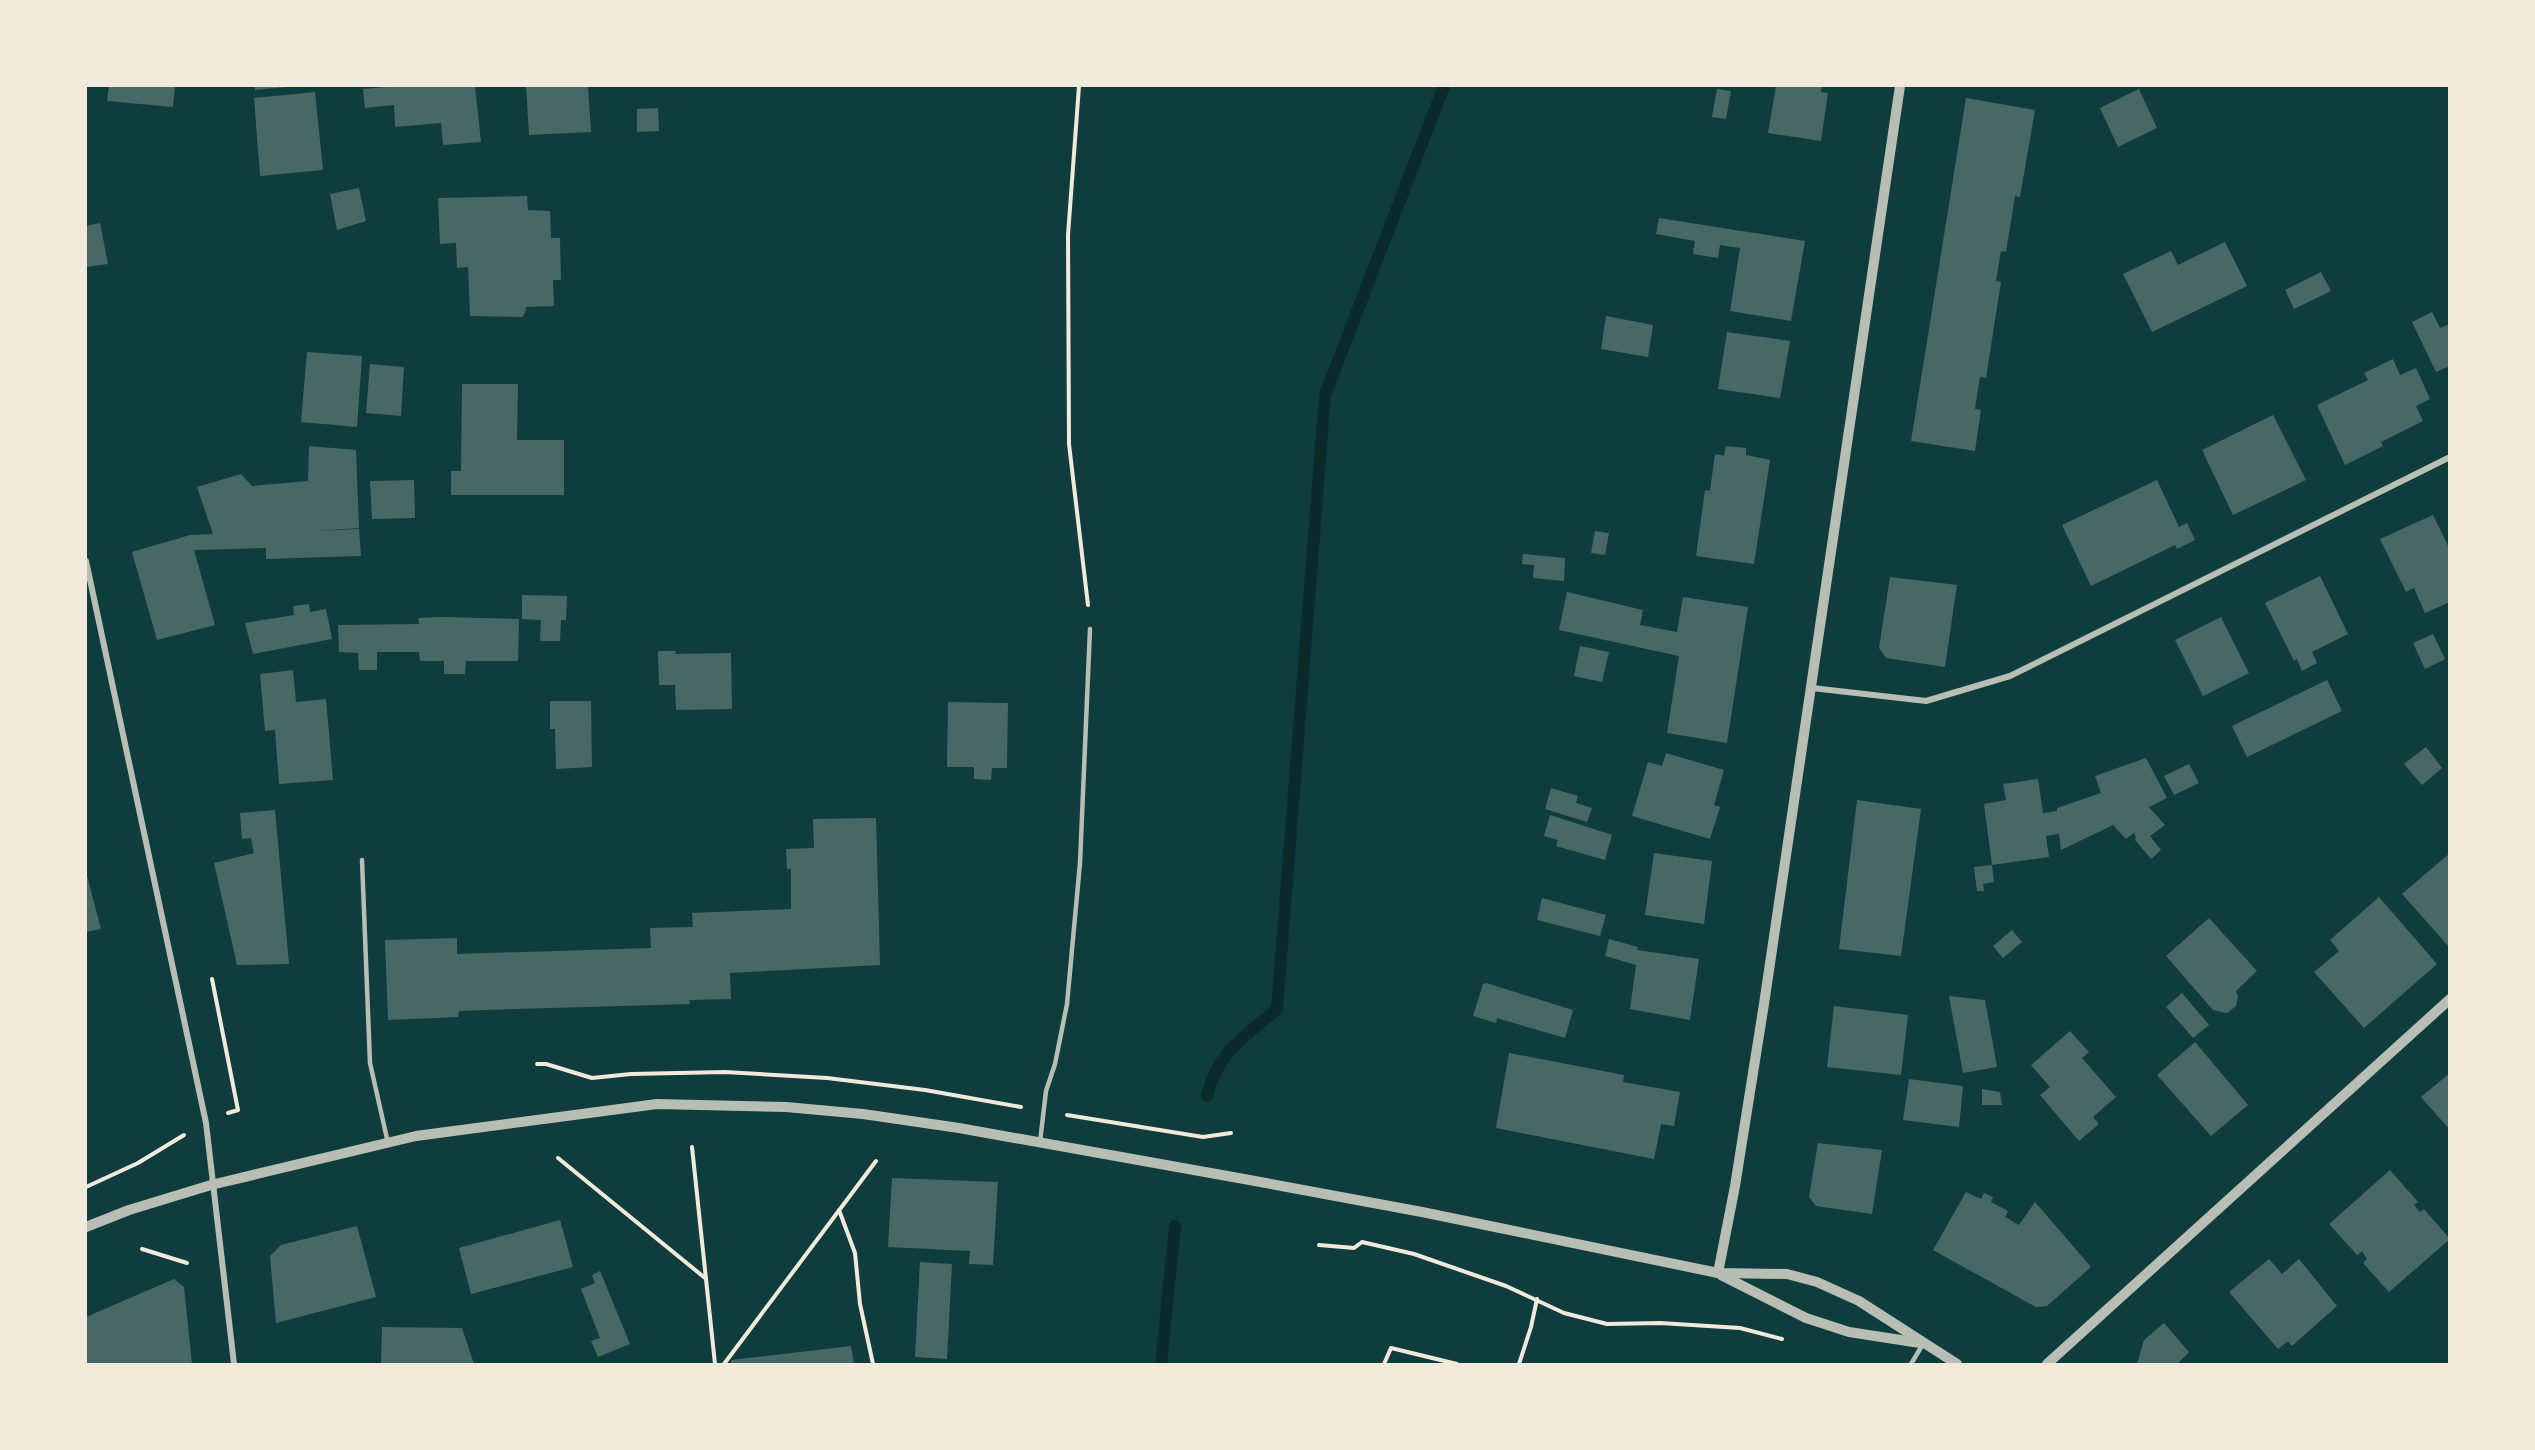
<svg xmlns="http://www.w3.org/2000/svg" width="2535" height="1450" viewBox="0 0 2535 1450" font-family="'Noto Sans',sans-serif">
<rect width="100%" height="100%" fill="#0f3d3e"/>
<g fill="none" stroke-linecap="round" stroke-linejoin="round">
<g stroke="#0a2a2b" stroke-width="12">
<path d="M1207 1096C1219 1050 1242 1039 1277 1009L1325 395 1444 86"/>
<path d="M1161 1364 1175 1226"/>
</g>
</g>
<g fill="#486865">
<path d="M109 86H175L173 107 107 101Z"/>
<path d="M255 86H286V87L255 90Z"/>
<path d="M399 86H475L481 142 443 145 441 123 395 127 394 105 365 108 363 89Z"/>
<path d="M526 86H588L591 132 529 135Z"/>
<path d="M1776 86H1822L1821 92 1828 93 1821 141 1768 133Z"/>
<path d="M1717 89 1731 91 1726 119 1712 117Z"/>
<path d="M2139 89 2157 128 2118 147 2100 108Z"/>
<path d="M315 92 323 170 260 176 254 98Z"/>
<path d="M1966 98 2035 110 2020 197 2015 196 2006 252 2001 251 1996 281 2001 282 1995 320 1986 378 1980 377 1975 409 1981 410 1975 451 1911 441Z"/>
<path d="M658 108 659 131 637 132V109Z"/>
<path d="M359 188 366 221 337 230 330 194Z"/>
<path d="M527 196 528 210 550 211 551 238H560L561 280H553L554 306 526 307 525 313 522 317 470 316 468 267 457 268 456 243 440 244 438 198Z"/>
<path d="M1659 218 1805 241 1791 321 1730 311 1740 248 1720 245 1718 258 1693 254 1695 241 1656 234Z"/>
<path d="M100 223 108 264 86 267V226Z"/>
<path d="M2225 242 2247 286 2152 332 2123 274 2171 251 2178 265Z"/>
<path d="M2321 272 2331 291 2294 309 2285 290Z"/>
<path d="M2432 312 2440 328 2450 324V366L2436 372 2412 322Z"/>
<path d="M1606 316 1653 325 1648 357 1601 349Z"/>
<path d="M1727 332 1790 341 1780 398 1718 389Z"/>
<path d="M307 352 362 356 357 427 301 422Z"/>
<path d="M2393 359 2400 375 2416 368 2430 399 2416 406 2423 421 2381 442 2383 446 2345 465 2317 405 2368 380 2364 373Z"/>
<path d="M370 364 404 367 401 416 366 413Z"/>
<path d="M462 384H518L517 440H564V495H451V471H461Z"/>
<path d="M2273 415 2306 480 2233 515 2202 450Z"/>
<path d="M309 446 356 450 359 528 315 531 359 529 361 556 266 559V548L194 550 215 625 157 640 132 552 190 535 213 534 197 487 241 474 252 486 308 481Z"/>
<path d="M1726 446 1746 448V455L1770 460 1754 564 1696 556 1705 490 1710 491 1715 454 1724 456Z"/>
<path d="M414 480 415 518 372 519 370 481Z"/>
<path d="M2157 480 2179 527 2187 523 2195 540 2177 549 2175 545 2091 586 2062 525Z"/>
<path d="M2433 515 2450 550V602L2425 613 2414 588 2406 592 2380 539Z"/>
<path d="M1595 531 1609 533 1605 555 1591 553Z"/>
<path d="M1523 554 1565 558 1564 581 1533 578 1534 565 1522 564Z"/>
<path d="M2320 576 2348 634 2312 652 2317 663 2302 671 2297 659 2294 661 2265 603Z"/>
<path d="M1890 577 1957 585 1945 667 1886 658 1879 648Z"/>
<path d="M1567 592 1643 610 1640 625 1677 632 1683 597 1748 607 1727 743 1667 733 1679 656 1559 630Z"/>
<path d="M522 595 567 596 566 620H561L560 641H540L541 620 522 619Z"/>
<path d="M309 604 310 612 326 609 332 639 253 654 245 623 294 615 293 606Z"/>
<path d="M443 617 519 619 518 661H466L465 674H444V661H420L419 652H377V670H359L358 653 339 652 338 625 419 624 418 618Z"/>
<path d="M2221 617 2249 673 2203 696 2175 640Z"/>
<path d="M2433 634 2445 659 2425 669 2413 643Z"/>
<path d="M1580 646 1609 652 1602 682 1574 676Z"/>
<path d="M658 651H676L675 654 731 653 732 709 676 710 675 685H659Z"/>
<path d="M293 670 296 702 326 699 333 780 279 784 275 730 265 731 260 674Z"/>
<path d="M2327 680 2342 711 2247 757 2232 726Z"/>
<path d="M550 701H591L592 767 556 769 555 729H550Z"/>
<path d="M948 702 1008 703 1007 768H992L991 780 974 779V767H947Z"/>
<path d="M2426 747 2442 768 2422 785 2404 764Z"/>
<path d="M1666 753 1724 770 1714 805 1720 807 1710 839 1632 816 1648 762 1662 766Z"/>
<path d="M2146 758 2167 798 2149 807 2165 825 2150 836 2161 850 2151 859 2135 840 2136 837 2134 833 2126 839 2113 825 2061 850 2059 834 2046 836 2049 857 1992 865 1984 804 2006 800 2003 784 2038 779 2043 813 2057 811V808L2101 793 2095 776Z"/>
<path d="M2189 764 2199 783 2174 795 2164 776Z"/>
<path d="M1551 788 1578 796 1576 803 1592 808 1587 822 1545 809Z"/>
<path d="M1857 800 1921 809 1901 956 1839 949Z"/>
<path d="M275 810 289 964 237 965 214 863 254 853 251 838 242 839 240 813Z"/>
<path d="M1550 815 1612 835 1605 860 1556 846 1558 840 1544 836Z"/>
<path d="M876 818 880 965 730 973 731 999 689 1000 690 1004 484 1010 459 1011 458 1017 388 1020 385 940 457 938V954L651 948 650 928 693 927 692 913 791 909V869H787L786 849 814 848 813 819Z"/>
<path d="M1654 853 1712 861 1704 924 1645 915Z"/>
<path d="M2450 853V948L2402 894Z"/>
<path d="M1992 865 1994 882 1983 884 1984 891H1977L1974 867Z"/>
<path d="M86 872 101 929 86 932Z"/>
<path d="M2379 897 2437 964 2364 1028 2314 972 2339 951 2330 940Z"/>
<path d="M1542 898 1606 915 1600 936 1537 920Z"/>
<path d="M2209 918 2257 971 2236 991 2238 996 2236 1006 2227 1013 2213 1010 2166 956Z"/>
<path d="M2012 930 2022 942 2003 958 1993 946Z"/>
<path d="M1609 939 1638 947 1637 950 1699 959 1690 1020 1630 1009 1636 965 1605 956Z"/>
<path d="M1486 983 1573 1010 1565 1038 1497 1018 1496 1023 1473 1016 1483 984Z"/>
<path d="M2182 993 2209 1025 2193 1038 2166 1007Z"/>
<path d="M1949 996 1985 1000 1997 1067 1963 1073Z"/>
<path d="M1834 1006 1908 1015 1901 1075 1827 1067Z"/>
<path d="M2070 1031 2089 1052 2082 1058 2116 1097 2093 1117 2099 1124 2079 1141 2040 1095 2050 1087 2031 1065Z"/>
<path d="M2195 1042 2248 1105 2211 1136 2157 1075Z"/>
<path d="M1509 1053 1624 1075 1623 1082 1680 1092 1674 1126 1661 1124 1654 1159 1496 1128Z"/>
<path d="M2450 1073V1130L2421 1097Z"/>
<path d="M1909 1079 1963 1086 1959 1127 1903 1120Z"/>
<path d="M1982 1089 2000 1092 2002 1105H1982Z"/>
<path d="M1818 1143 1882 1150 1872 1214 1816 1206 1809 1197Z"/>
<path d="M2390 1170 2418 1202 2414 1205 2420 1212 2424 1209 2450 1239 2389 1292 2363 1263 2367 1259 2362 1251 2357 1255 2329 1224Z"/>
<path d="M892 1178 998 1182 993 1265 969 1264 970 1251 888 1247Z"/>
<path d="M1966 1192 1981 1199 1984 1193 1993 1197 1991 1202 2008 1211 2005 1217 2019 1225 2035 1202 2091 1267 2047 1306 2036 1307 1933 1250Z"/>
<path d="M560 1220 573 1267 471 1294 459 1248Z"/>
<path d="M357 1226 376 1297 276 1323 270 1256 281 1245Z"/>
<path d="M2269 1259 2282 1274 2299 1259 2337 1306 2292 1346 2288 1341 2278 1349 2229 1292Z"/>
<path d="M920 1262 952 1264 947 1359 915 1357Z"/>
<path d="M600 1271 630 1344 598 1357 591 1341 600 1338 581 1289 595 1283 592 1275Z"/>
<path d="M174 1279 184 1287 192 1364H86V1317Z"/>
<path d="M2164 1323 2189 1352 2178 1363 2180 1364H2137L2144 1340Z"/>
<path d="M382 1327 462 1328 474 1364H381Z"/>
<path d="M851 1346 854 1364H732L731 1360Z"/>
</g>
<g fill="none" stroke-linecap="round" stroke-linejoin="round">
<g stroke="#f1e9da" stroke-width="4">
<path d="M1079 86 1068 235 1069 444 1088 605"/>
<path d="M212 979 238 1110 228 1113"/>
<path d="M537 1064H546L592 1078 631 1074 725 1072 827 1078 925 1090 1021 1107"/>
<path d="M1067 1115 1203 1137 1231 1133"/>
<path d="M692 1147 715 1364"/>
<path d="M558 1158 705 1278"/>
<path d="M86 1187 138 1163 184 1135"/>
<path d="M839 1210 855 1253 860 1304 873 1364"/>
<path d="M1319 1245 1354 1248 1362 1242 1414 1254 1506 1286 1564 1313 1607 1324 1660 1323 1740 1328 1782 1339"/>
<path d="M142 1249 187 1263"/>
<path d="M724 1364 876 1161"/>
<path d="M1384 1364 1391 1348 1457 1364"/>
<path d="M1519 1364 1531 1327 1537 1299"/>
</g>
<g stroke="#b8beb3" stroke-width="4.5">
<path d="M362 860 370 1063 388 1143"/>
<path d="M1040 1142 1046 1091 1055 1064 1067 1004 1080 863 1090 629"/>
<path d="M1911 1364 1923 1344"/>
</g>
<g stroke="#b8beb3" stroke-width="6">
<path d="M86 561 206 1123 234 1364"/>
<path d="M1812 688 1926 701 2010 676 2450 457"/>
</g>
<g stroke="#b8beb3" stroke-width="10">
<path d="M86 1227 129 1210 211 1185 416 1136 657 1104 786 1107 863 1114 959 1128 1244 1179 1422 1212 1718 1273 1787 1274 1817 1282 1859 1301 1957 1364"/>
<path d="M1718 1273 1735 1186 1764 1004 1900 86"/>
<path d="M1721 1275 1806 1318 1849 1332 1920 1343"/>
<path d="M2047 1364 2450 999"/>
</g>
</g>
<rect width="2535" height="1450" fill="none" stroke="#f1e9da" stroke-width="174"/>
</svg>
